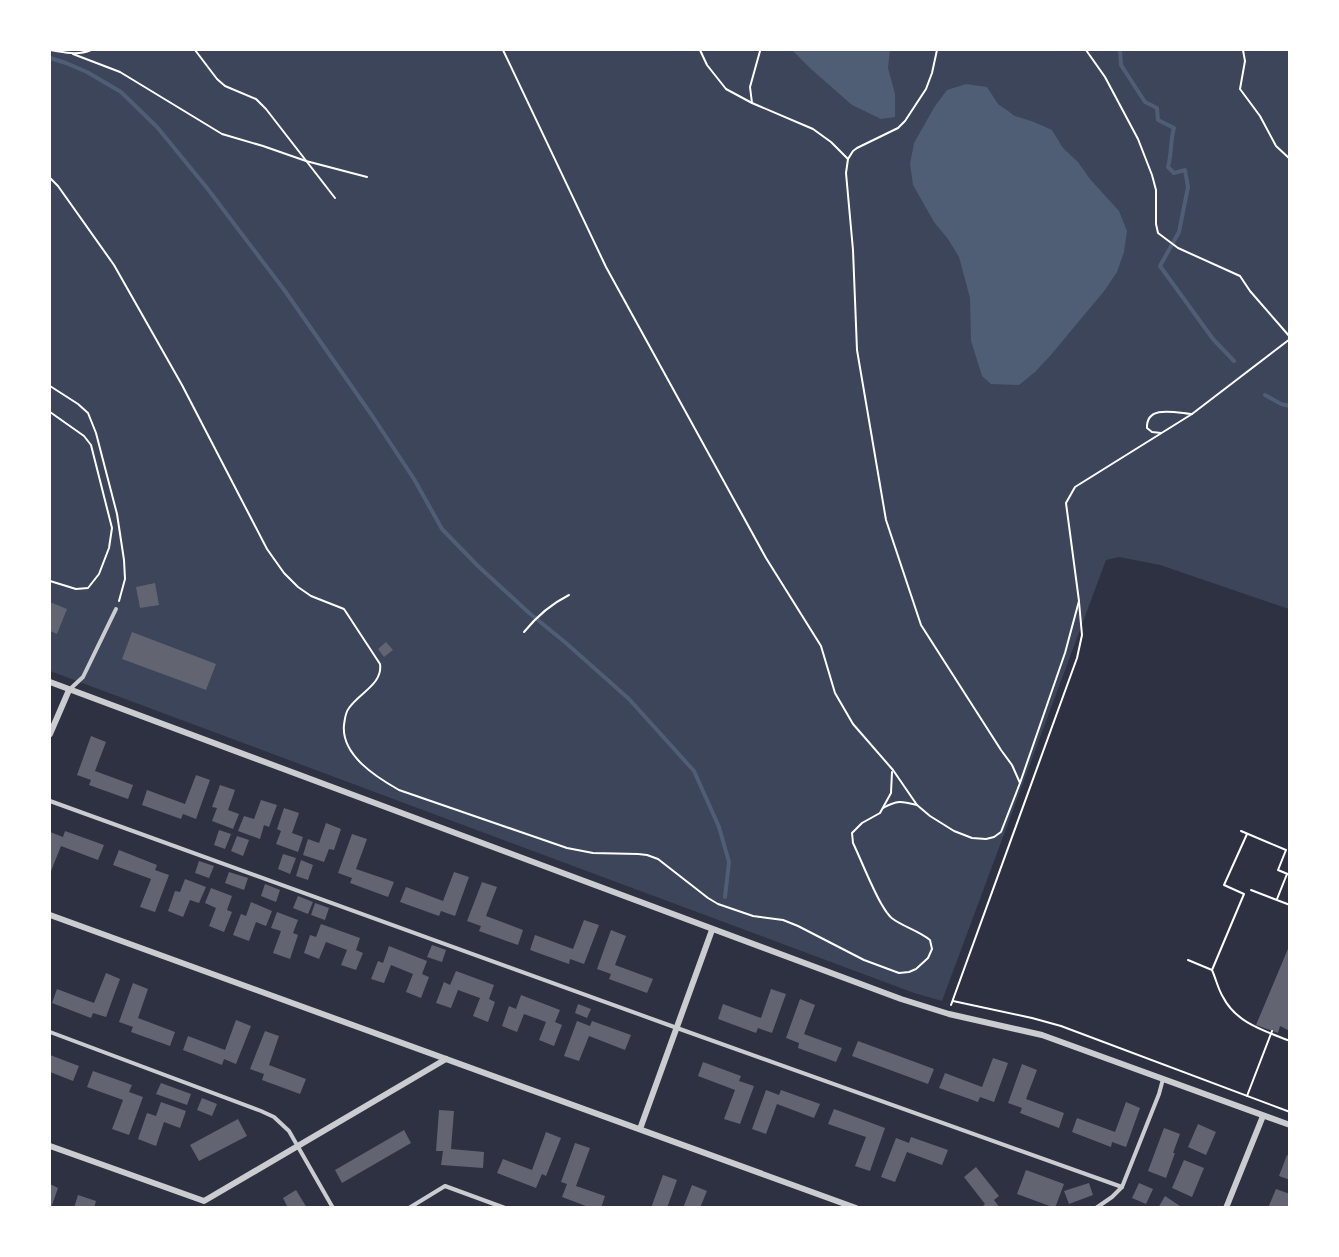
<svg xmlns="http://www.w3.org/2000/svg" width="1339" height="1257" viewBox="0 0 1339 1257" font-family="Helvetica,sans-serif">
<rect width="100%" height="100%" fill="#2d3142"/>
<path fill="#3c4559" d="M50 50H1289V609L1160 565 1119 557 1106 560 942 1001 914 993 50 671Z"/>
<g fill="#4f5d75">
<path d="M792 50H890L888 68 895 94V117L881 119 852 105 811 69Z"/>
<path d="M966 84 987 87 998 104 1015 116 1034 122 1052 130 1063 148 1078 162 1090 179 1119 211 1127 231 1124 252 1117 272 1105 290 1050 356 1035 372 1019 385 991 384 982 376 971 341 970 298 959 257 948 239 934 222 913 185 910 164 914 143 935 106 947 90Z"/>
</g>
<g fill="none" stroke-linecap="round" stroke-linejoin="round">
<g stroke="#4f5d75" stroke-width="4">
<path d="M1120 50 1121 65 1145 102 1157 108 1158 120 1174 128C1170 141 1172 153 1168 167L1174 173 1185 170 1188 187 1179 232 1160 266 1213 339 1234 361"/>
<path d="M50 58 66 63 87 72 121 92 157 127 207 188 285 291 373 417 414 479 442 529 477 565 528 612 566 643 629 699 694 771 719 827 729 862 725 897"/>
<path d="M1265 395 1281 404 1290 406"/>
</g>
</g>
<g fill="#626471">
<path d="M155 583 159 605 140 608 136 587Z"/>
<path d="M50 602 67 609 57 634 50 631Z"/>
<path d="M132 632 216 664 206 690 122 659Z"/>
<path d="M386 642 393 650 384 657 378 649Z"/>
<path d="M91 736 106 742 95 771 133 785 128 799 89 785 91 780 77 775Z"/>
<path d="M196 775 210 780 196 819 183 814 181 819 142 805 147 790 185 804Z"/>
<path d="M220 785 235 790 228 810 239 814 233 829 212 821 217 808 212 807Z"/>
<path d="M261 800 277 805 269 827 264 825 260 839 238 831 244 816 254 819Z"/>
<path d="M284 808 299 813 292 833 303 837 298 852 276 844 281 831 277 829Z"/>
<path d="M326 823 341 829 334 850 329 849 324 862 303 855 308 839 319 843Z"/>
<path d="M219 830 231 834 225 849 214 845Z"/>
<path d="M65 831 104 845 98 860 61 846 51 871 50 870V832L63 837Z"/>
<path d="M352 834 367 839 356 869 394 882 388 897 350 883 352 878 338 873Z"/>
<path d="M237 836 249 840 243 856 231 851Z"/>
<path d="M119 850 157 865 155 870 169 875 155 912 140 907 151 879 113 865Z"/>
<path d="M283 854 296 858 290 874 278 869Z"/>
<path d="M301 860 313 865 308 880 296 876Z"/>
<path d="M199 861 214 866 209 878 195 873Z"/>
<path d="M229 872 248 878 244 890 225 883Z"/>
<path d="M454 872 469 877 455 916 441 911 439 916 400 902 406 887 443 901Z"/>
<path d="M185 879 206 887 199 903 190 900 183 917 168 911 175 891 180 892Z"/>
<path d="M482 882 497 887 486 916 523 930 518 945 479 931 481 926 467 921Z"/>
<path d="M265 884 280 890 276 902 261 896Z"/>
<path d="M211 888 232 896 227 910 232 912 224 932 209 926 216 908 205 903Z"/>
<path d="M298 896 313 902 308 914 293 908Z"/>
<path d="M251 902 272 911 266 926 256 922 249 941 233 935 241 914 246 916Z"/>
<path d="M315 903 329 908 325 920 311 915Z"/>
<path d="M277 912 298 920 293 933 298 935 290 959 273 953 281 931 271 928Z"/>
<path d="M584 920 599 925 584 964 570 959 569 964 530 950 535 935 573 949Z"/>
<path d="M321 924 360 938 356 950 363 953 356 970 341 965 347 950 326 942 319 959 304 953 310 935 316 937Z"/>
<path d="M611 930 626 936 615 965 653 979 647 993 609 979 611 974 597 969Z"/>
<path d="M1290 944V1031L1280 1026 1278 1033 1256 1025Z"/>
<path d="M432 945 446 950 442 962 427 957Z"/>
<path d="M389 946 427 961 422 974 429 977 421 998 406 992 413 974 391 965 384 983 371 979 378 961 383 963Z"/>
<path d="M456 971 494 985 489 999 495 1002 488 1022 473 1016 480 998 458 990 451 1008 436 1003 444 982 450 985Z"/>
<path d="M106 973 120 979 106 1017 93 1013 91 1018 52 1003 57 989 94 1003Z"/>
<path d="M133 983 148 989 138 1018 175 1032 170 1046 131 1032 133 1027 119 1022Z"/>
<path d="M771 989 786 994 772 1033 758 1028 756 1033 718 1019 723 1004 761 1018Z"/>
<path d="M521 995 560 1010 555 1022 562 1025 554 1046 539 1040 546 1022 524 1014 517 1032 502 1026 509 1006 516 1009Z"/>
<path d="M800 999 815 1005 804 1034 842 1048 836 1062 798 1048 799 1043 786 1038Z"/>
<path d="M578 1004 591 1009 587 1018 575 1013Z"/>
<path d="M236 1020 251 1026 236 1064 224 1059 222 1065 183 1050 188 1036 225 1050Z"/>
<path d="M577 1021 590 1026 592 1021 631 1035 625 1050 589 1036 579 1061 564 1056Z"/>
<path d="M265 1031 279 1036 269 1065 306 1079 300 1094 262 1080 264 1074 250 1069Z"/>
<path d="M858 1041 934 1069 928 1084 852 1056Z"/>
<path d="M50 1055 79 1066 73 1081 50 1072Z"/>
<path d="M993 1058 1008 1063 994 1102 980 1097 978 1102 939 1088 945 1073 982 1087Z"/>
<path d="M703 1062 741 1076 739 1081 754 1086 740 1124 724 1119 735 1090 698 1076Z"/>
<path d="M1022 1064 1037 1070 1026 1099 1064 1113 1059 1128 1020 1113 1022 1108 1008 1103Z"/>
<path d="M93 1071 132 1085 129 1092 143 1097 129 1135 112 1129 123 1100 87 1087Z"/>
<path d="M161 1083 191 1094 187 1105 156 1094Z"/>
<path d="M766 1090 779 1095 781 1090 820 1104 814 1118 777 1104 766 1134 752 1129Z"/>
<path d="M202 1098 217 1104 212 1116 197 1110Z"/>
<path d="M161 1102 186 1111 180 1128 164 1122 156 1146 138 1139 147 1113 156 1116Z"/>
<path d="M1126 1102 1140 1108 1126 1147 1112 1142 1111 1147 1072 1132 1077 1118 1115 1132Z"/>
<path d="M834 1109 885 1128 870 1171 855 1166 866 1137 828 1124Z"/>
<path d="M439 1110 454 1111 451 1149 484 1152 483 1168 441 1165 443 1151H436Z"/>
<path d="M238 1119 247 1136 199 1161 190 1145Z"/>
<path d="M1198 1124 1216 1132 1206 1155 1188 1147Z"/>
<path d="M1164 1128 1180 1134 1173 1153H1175L1166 1178 1148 1171Z"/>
<path d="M404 1130 411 1143 342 1183 335 1170Z"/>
<path d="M546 1132 561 1138 546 1176 542 1174 536 1188 497 1173 503 1159 532 1170Z"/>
<path d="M911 1137 948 1150 942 1165 907 1152 895 1182 881 1177 896 1138 909 1143Z"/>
<path d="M575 1143 590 1148 576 1186 605 1196 601 1208H591L562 1197 567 1184 561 1182Z"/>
<path d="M1287 1155 1290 1156V1180L1279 1176Z"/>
<path d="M1184 1160 1204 1168 1192 1197 1172 1188Z"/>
<path d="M976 1167 999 1196 994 1200 1000 1208H981L985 1204 964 1177Z"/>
<path d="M1026 1170 1064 1184 1055 1208 1017 1194Z"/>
<path d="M663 1175 677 1180 667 1208H651Z"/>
<path d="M1089 1183 1093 1195 1069 1204 1064 1191Z"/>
<path d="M1139 1183 1153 1189 1146 1204 1132 1198Z"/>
<path d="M50 1184 58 1188 51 1208H50Z"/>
<path d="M692 1185 707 1191 700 1208H683Z"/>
<path d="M1276 1189 1290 1194V1202L1287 1208H1268Z"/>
<path d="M296 1190 307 1208H288L283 1198Z"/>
<path d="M78 1195 96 1201 94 1208H74Z"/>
<path d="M1165 1196 1183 1208H1158Z"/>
</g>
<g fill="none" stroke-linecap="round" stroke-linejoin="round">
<g stroke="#fff" stroke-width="2">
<path d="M50 50C64 52 77 56 91 50"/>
<path d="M195 50 217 79 225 86 256 99 266 109 335 198"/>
<path d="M503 50 606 267 766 558 821 646 835 693 853 724 893 770 917 805 930 816 954 831 972 838 986 839 994 837 1001 832 1020 783 1012 765 1001 750 921 625 886 520 857 350 853 250 846 173 848 159 853 151 857 148 898 128 905 121 926 89 932 73 937 50"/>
<path d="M700 50 707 65 726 89 752 103 813 129 831 142 848 159"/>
<path d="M1086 50 1105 77 1138 139 1152 175 1156 190V224L1158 233 1178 248 1240 276 1250 291 1290 337"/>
<path d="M1243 50 1245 61 1240 89 1260 116 1276 146 1290 159"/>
<path d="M73 54 120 72 222 134 263 146 306 161 367 177"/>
<path d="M752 103 750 87 760 51"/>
<path d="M50 178 58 186 114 265 182 385 267 549 284 573 298 587 311 596 344 609 380 664C383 684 359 693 349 708 345 713 345 719 344 725 341 755 376 777 399 790L567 848 593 853 638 854 647 855 658 859 708 898 718 904 753 916 783 920 798 926 864 960 899 973 909 972 916 969 928 958 932 949 930 940C919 931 904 927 893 919 880 910 861 859 853 843L852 833 862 823 880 813 891 793 892 772"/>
<path d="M50 386 78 404 88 413 96 433 117 514 124 560 125 579 119 601"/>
<path d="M50 412 84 436 91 445 112 528 109 548 99 574 88 588 76 589 50 581"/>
<path d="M1161 433 1152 432 1147 428C1146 404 1177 413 1192 414"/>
<path d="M524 632C537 616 551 604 569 595"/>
<path d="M1020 783 1065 653 1079 601 1066 503 1075 487 1192 414 1290 339"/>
<path d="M883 808C897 800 901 801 917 805"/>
<path d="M1241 831 1286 850 1278 870 1290 875"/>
<path d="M1251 890 1290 905"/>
<path d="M1277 899 1287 874"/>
<path d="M1188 960 1212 970C1216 979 1218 989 1223 997 1236 1023 1265 1031 1290 1041"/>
<path d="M1212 970 1244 894 1224 885 1247 834"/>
<path d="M953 1001 1032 1018 1061 1026 1290 1112"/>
<path d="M951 1005 1077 658 1082 635 1079 602"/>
<path d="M1247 1096 1272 1031"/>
</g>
<g stroke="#caccd0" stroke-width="4">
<path d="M69 690 83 677 116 609"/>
<path d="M50 801 677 1028 1122 1187"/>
<path d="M50 1032 261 1111 274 1117 289 1131 333 1208"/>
<path d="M409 1208 445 1186 505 1208"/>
<path d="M1096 1208 1112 1197 1122 1187 1159 1094 1163 1079"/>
</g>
<g stroke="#caccd0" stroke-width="6">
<path d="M50 682 901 999 949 1014 1042 1035 1290 1125"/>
<path d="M50 734 69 690"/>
<path d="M50 915 856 1208"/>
<path d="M640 1129 712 930"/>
<path d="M50 1146 204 1201 446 1059"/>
<path d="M1226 1208 1263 1116"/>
</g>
</g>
<rect width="1339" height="1257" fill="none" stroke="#ffffff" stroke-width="102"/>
</svg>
